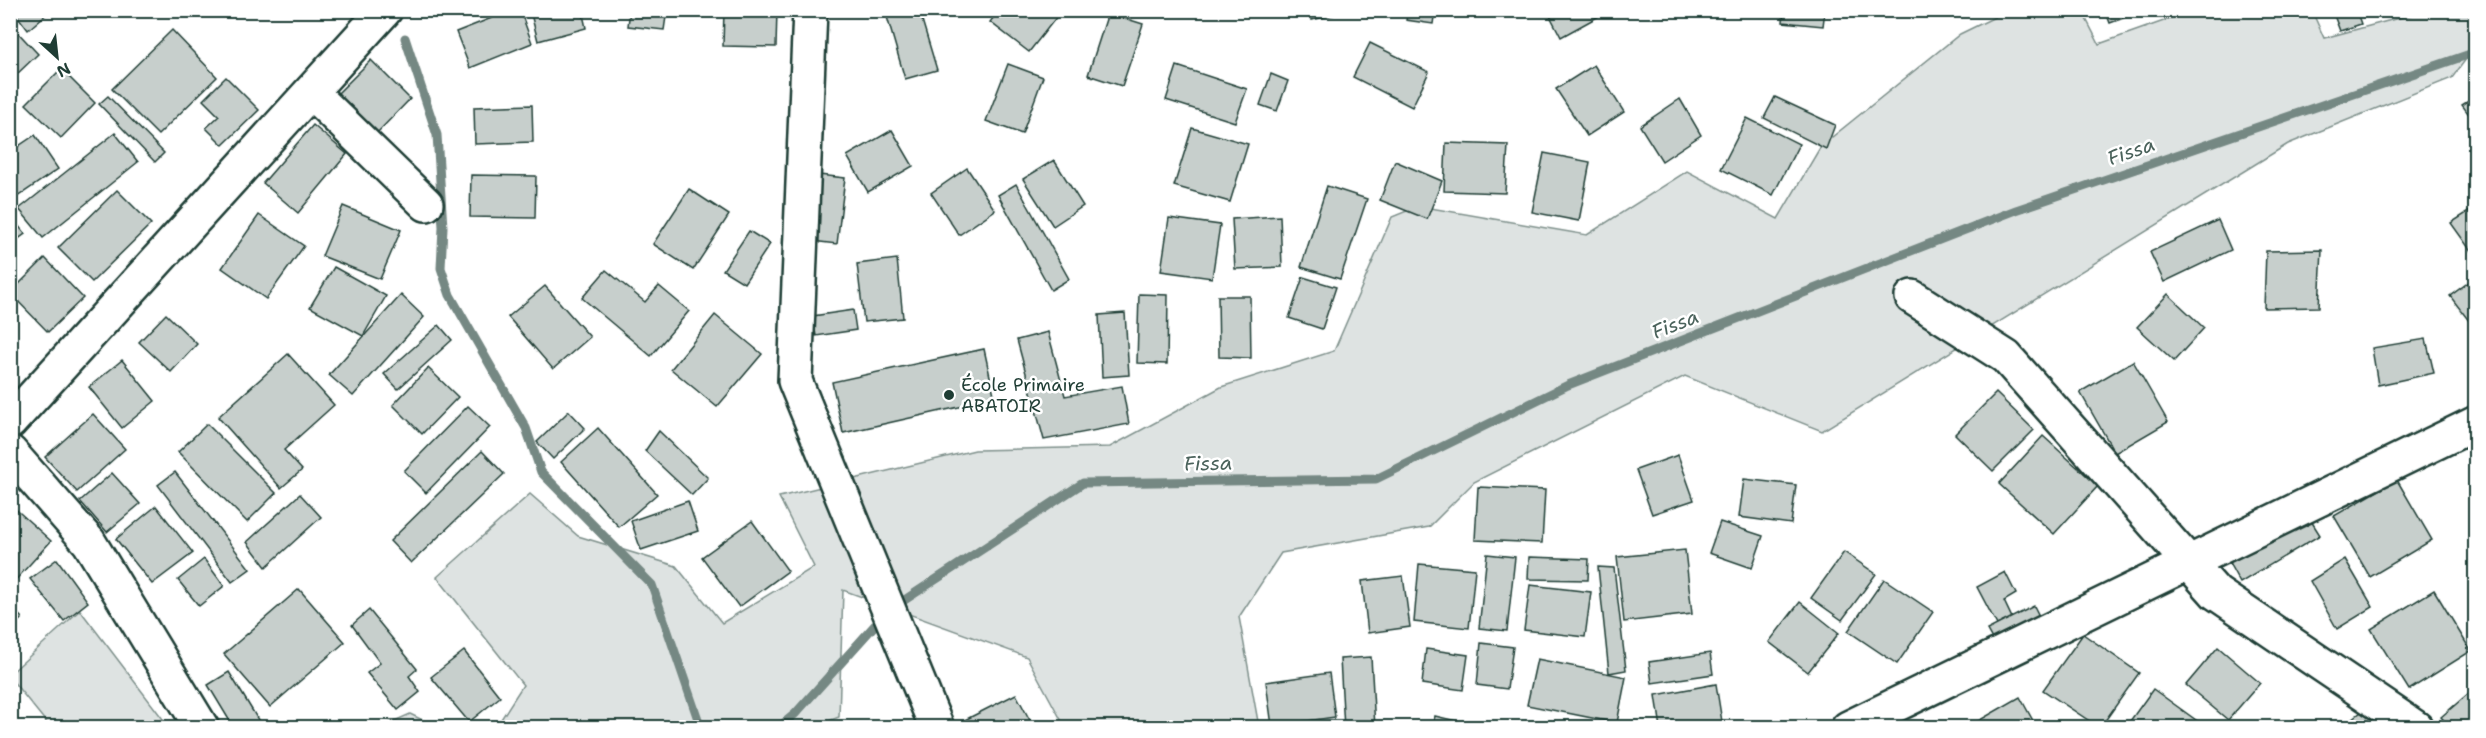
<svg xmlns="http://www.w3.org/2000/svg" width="2486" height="738" viewBox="0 0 2486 738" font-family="'Shantell Sans',sans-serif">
<rect width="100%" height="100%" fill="#fff"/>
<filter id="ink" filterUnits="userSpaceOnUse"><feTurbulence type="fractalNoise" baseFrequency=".0167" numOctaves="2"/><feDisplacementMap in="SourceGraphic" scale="12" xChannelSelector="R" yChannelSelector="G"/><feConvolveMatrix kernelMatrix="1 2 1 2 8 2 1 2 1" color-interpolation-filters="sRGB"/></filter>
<g filter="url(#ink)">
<g fill="#dee3e2" stroke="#7e908b" stroke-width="1.5">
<path d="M2007 11H2082L2099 44 2192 11H2312L2324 38 2425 11H2475V47L2452 78 2288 144 1822 431 1685 376 1474 482 1429 527 1281 553 1239 617 1259 727H1065L1027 657 843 590 839 717 811 728 496 727 523 685 437 577 530 494 578 536 676 566 722 623 814 567 779 497 975 450 1110 447 1221 387 1334 351 1392 217 1419 206 1587 235 1687 171 1778 219 1821 146 1960 34Z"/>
<path d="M80 610 169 727H50L11 679V673Z"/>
<path d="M410 714 437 727H381Z"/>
</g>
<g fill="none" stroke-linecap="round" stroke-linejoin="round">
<g stroke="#758883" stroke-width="9">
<path d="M405 38 437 135 443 227 441 268 450 295 526 428 541 472 652 585 701 728"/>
<path d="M903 601 1083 483 1376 479 1568 385 2016 210 2476 52"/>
<path d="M778 728 795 714 875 625"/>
</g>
</g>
<g fill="#c7cfcc" stroke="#1f3d34" stroke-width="1.5">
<path d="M13 10H51L28 30Z"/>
<path d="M512 10H520L532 43 470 68 456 32Z"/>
<path d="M530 10H582L586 28 538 41Z"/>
<path d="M630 10H667L664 30 628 26Z"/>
<path d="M724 10H777L776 47 723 46Z"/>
<path d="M885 10H919L937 70 905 79Z"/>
<path d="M999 10H1062L1029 52 990 22Z"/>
<path d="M1310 10H1340V13L1312 20Z"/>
<path d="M1408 10H1435L1433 24 1406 20Z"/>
<path d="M1547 10H1610L1561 37Z"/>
<path d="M1784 10H1825L1823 26 1783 22Z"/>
<path d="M2105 10H2145L2110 23Z"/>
<path d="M2332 10H2356L2361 24 2340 31Z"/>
<path d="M1108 13 1143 24 1122 86 1088 75Z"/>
<path d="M10 24 38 54 16 75 10 69Z"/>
<path d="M172 30 217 77 158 135 112 89Z"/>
<path d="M1370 43 1429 72 1412 107 1353 77Z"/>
<path d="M371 60 410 99 375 135 334 97Z"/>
<path d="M1008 64 1043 77 1022 134 986 121Z"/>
<path d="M1594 65 1624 112 1587 136 1556 89Z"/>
<path d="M1177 66 1247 89 1235 122 1166 100Z"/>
<path d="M61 69 95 103 61 138 26 104Z"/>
<path d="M1271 74 1288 81 1277 111 1260 105Z"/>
<path d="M226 77 259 110 223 145 206 128 219 116 203 100Z"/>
<path d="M108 96 164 153 155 162 99 104Z"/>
<path d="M2476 96V124L2462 105Z"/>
<path d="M1775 97 1835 125 1826 149 1764 118Z"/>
<path d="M1680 99 1701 135 1662 161 1640 126Z"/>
<path d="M532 105 533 142 475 144 474 107Z"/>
<path d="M1747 118 1799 144 1773 195 1721 169Z"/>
<path d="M313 125 347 154 298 213 263 183Z"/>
<path d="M1192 128 1248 144 1230 202 1174 186Z"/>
<path d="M892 130 913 166 868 192 847 156Z"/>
<path d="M115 133 138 162 43 238 19 209Z"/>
<path d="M35 135 58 169 11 201 10 152Z"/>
<path d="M1446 143 1508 145 1505 193 1444 191Z"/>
<path d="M1544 153 1590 162 1579 221 1532 212Z"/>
<path d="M1054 160 1083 206 1053 226 1023 179Z"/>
<path d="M1395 161 1442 181 1427 219 1380 200Z"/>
<path d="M967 168 995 210 959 235 931 193Z"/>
<path d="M471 175 536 176 535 218 470 217Z"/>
<path d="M819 175 845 178 837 244 812 241Z"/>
<path d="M1016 184 1069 279 1051 290 998 195Z"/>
<path d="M1327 186 1367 199 1340 279 1301 267Z"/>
<path d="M689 189 729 215 693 270 653 244Z"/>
<path d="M117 190 151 224 92 282 58 248Z"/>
<path d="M343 206 401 230 380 279 322 256Z"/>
<path d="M2476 207V258L2451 223Z"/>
<path d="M10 215 25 234 10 245Z"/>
<path d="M259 215 304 246 266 299 222 268Z"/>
<path d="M1280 216 1282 267 1235 269 1232 219Z"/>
<path d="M1169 218 1220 225 1212 278 1161 271Z"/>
<path d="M2218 220 2231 250 2164 282 2150 252Z"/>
<path d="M749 231 770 244 744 283 723 270Z"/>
<path d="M2322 250 2319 307 2264 308 2266 251Z"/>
<path d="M45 258 83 298 48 332 10 293Z"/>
<path d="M897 259 903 318 864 322 857 264Z"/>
<path d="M334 267 386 296 363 336 310 307Z"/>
<path d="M606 270 645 302 659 286 689 311 651 356 582 298Z"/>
<path d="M1303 277 1336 287 1322 329 1289 318Z"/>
<path d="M2473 279 2476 282V330L2450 296Z"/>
<path d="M545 286 590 337 553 369 508 317Z"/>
<path d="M1139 294 1168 295 1167 364 1137 363Z"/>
<path d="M2168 294 2204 328 2174 361 2137 327Z"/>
<path d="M401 295 424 317 353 396 329 375Z"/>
<path d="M1218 296H1250L1251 358 1219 357Z"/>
<path d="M853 310 856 330 816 336 813 316Z"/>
<path d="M1125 313 1129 375 1102 377 1099 315Z"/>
<path d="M166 314 197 344 171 372 139 342Z"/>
<path d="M715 315 762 354 717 407 671 369Z"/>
<path d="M439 325 452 340 398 389 384 374Z"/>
<path d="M1048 332 1065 396 1122 386 1129 424 1044 440 1017 340Z"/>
<path d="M2426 339 2434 373 2378 385 2372 348Z"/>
<path d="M984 349 995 399 843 433 832 382Z"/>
<path d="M288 354 334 405 284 450 302 470 281 488 218 417Z"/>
<path d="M122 360 155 401 122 428 89 387Z"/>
<path d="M2133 361 2168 422 2115 453 2080 392Z"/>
<path d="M428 368 458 397 422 434 393 405Z"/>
<path d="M1996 393 2034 430 1993 471 1955 434Z"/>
<path d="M468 406 490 427 426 493 404 471Z"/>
<path d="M569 411 585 428 553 459 537 442Z"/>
<path d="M93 414 125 449 77 492 45 457Z"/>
<path d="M207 424 276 493 247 522 178 452Z"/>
<path d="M598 428 657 494 619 527 561 462Z"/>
<path d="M659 431 708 478 692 495 645 451Z"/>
<path d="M2043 436 2098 486 2054 534 1999 484Z"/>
<path d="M482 451 504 474 411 563 390 541Z"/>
<path d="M1678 455 1694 500 1652 514 1636 470Z"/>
<path d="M175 472 250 569 232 582 158 485Z"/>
<path d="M112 473 140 504 107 532 80 501Z"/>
<path d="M1744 479 1796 485 1791 524 1739 517Z"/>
<path d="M2397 480 2432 540 2370 577 2334 516Z"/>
<path d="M1478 487 1545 490 1542 543 1475 540Z"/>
<path d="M300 494 321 517 266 567 247 542Z"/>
<path d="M688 501 698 531 641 550 631 521Z"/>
<path d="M10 504 51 541 12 584 10 582Z"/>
<path d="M156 506 193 553 152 584 116 539Z"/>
<path d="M2308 516 2320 535 2240 583 2229 563Z"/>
<path d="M752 521 788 571 739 607 702 557Z"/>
<path d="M1720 522 1763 536 1752 568 1709 553Z"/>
<path d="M1685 550 1692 614 1624 622 1617 557Z"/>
<path d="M1844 552 1876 574 1842 620 1811 598Z"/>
<path d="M1487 554 1515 557 1507 631 1479 628Z"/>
<path d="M1529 557 1589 559 1588 580 1528 579Z"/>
<path d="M57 559 88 602 64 621 30 579Z"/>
<path d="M204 559 224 586 199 606 178 580Z"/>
<path d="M2345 559 2373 607 2337 629 2310 581Z"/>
<path d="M1419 564 1475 569 1469 628 1414 622Z"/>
<path d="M1598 567 1614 568 1626 670 1609 673Z"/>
<path d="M2005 572 2016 594 2004 601 2012 618 1997 625 1977 587Z"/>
<path d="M1403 576 1410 627 1368 633 1362 581Z"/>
<path d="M1884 579 1933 612 1897 664 1848 631Z"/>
<path d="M1530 585 1591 592 1585 637 1524 630Z"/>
<path d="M299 589 345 642 270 707 224 654Z"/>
<path d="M2434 590 2471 651 2409 690 2371 629Z"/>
<path d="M1800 602 1839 633 1808 672 1769 642Z"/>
<path d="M10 606 22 618 10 630Z"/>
<path d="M2034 606 2044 626 1998 650 1987 630Z"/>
<path d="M369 610 417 669 409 676 420 692 398 710 367 673 380 663 352 625Z"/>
<path d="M2083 634 2139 673 2100 728 2043 690Z"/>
<path d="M1481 643 1513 647 1507 689 1477 685Z"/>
<path d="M2218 647 2260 683 2228 720 2186 685Z"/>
<path d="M1426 649 1468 655 1463 690 1422 684Z"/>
<path d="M464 651 500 697 469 722 431 677Z"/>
<path d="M1710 653 1713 674 1652 683 1649 662Z"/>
<path d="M1371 657 1375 728H1344L1340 659Z"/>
<path d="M1537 659 1626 677 1617 723 1527 705Z"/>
<path d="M229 672 263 728H234L208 685Z"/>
<path d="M1329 673 1335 717 1272 726 1266 682Z"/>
<path d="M1716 684 1723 728H1661L1656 695Z"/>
<path d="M2476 687V718L2464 728H2451L2441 717Z"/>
<path d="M2153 689 2207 728H2125Z"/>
<path d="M1016 694 1034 728H956L955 725Z"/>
<path d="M2020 697 2037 728H1966Z"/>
<path d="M2369 706 2381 722 2373 728H2340Z"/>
<path d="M1435 716 1486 728H1432Z"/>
</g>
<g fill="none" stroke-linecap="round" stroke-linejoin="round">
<g stroke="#1f3d34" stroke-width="38">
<g id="minor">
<path d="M810 10 795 381 937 728"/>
<path d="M311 92 426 204"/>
<path d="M1912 297 2006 357 2216 593 2416 728"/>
<path d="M10 422 385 10"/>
<path d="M10 452 89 542 202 728"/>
<path d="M1848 728 2476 423"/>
</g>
</g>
<use href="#minor" stroke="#fff" stroke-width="33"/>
</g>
</g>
<circle fill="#1f3d34" stroke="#fff" stroke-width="2" cx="949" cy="395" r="6"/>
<g text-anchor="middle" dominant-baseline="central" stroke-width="5" stroke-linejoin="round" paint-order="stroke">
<g font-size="18" fill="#1f3d34" stroke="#fff" text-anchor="start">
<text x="961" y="385">École Primaire<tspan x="961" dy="21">ABATOIR</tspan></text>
</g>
<g font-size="20" font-style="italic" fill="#4a625b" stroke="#fff">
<text transform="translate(2131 151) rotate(-19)">Fissa</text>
<text transform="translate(1675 324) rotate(-21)">Fissa</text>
<text transform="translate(1208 463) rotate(-1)">Fissa</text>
</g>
</g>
<rect width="2486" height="738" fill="none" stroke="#fff" stroke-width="36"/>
<rect x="18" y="18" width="2450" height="702" fill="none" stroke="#1f3d34" stroke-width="2" filter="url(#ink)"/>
<g transform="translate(57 57) rotate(153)" stroke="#ffffff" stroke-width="4.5" paint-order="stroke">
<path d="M0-4.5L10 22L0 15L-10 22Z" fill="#1f3d34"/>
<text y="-9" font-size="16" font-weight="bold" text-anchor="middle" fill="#1f3d34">N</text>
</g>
</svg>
